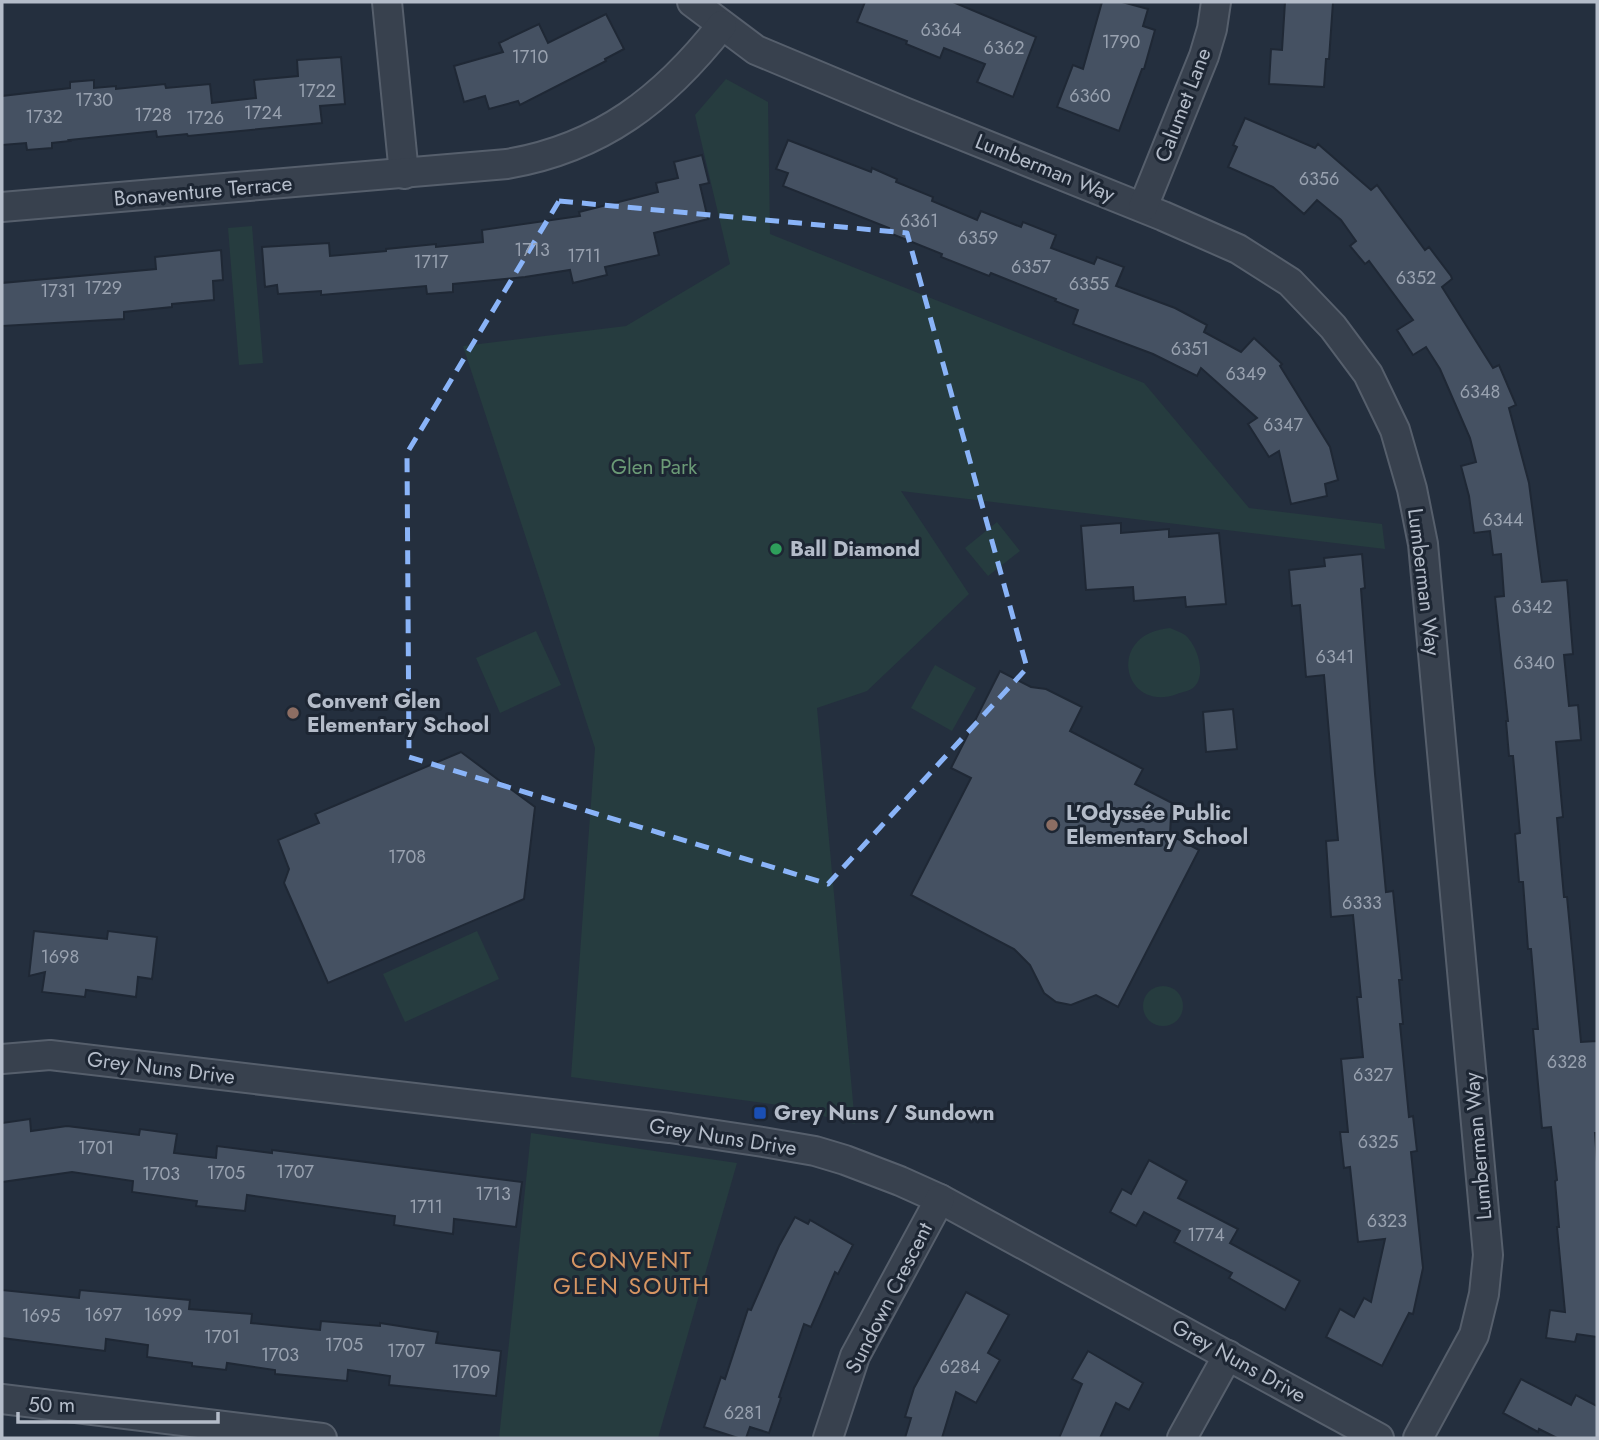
<svg xmlns="http://www.w3.org/2000/svg" width="1599" height="1440" viewBox="0 0 1599 1440" font-family="Jost,sans-serif">
<rect width="100%" height="100%" fill="#242f3e"/>
<g fill="#263c3f">
<path d="M726 79 768 102 770 234 1144 383 1249 508 1382 524 1385 549 901 491 969 594 867 691 817 708 855 1124 778 1105 571 1077 595 748 463 346 626 326 730 264 695 115Z"/>
<path d="M252 226 263 363 239 365 228 228Z"/>
<path d="M997 522 1020 551 988 576 965 548Z"/>
<path d="M1170 628C1174 630 1181 632 1185 635 1197 645 1208 676 1193 688 1189 691 1182 692 1177 694 1124 714 1104 634 1170 628Z"/>
<path d="M536 631 561 685 500 713 476 658Z"/>
<path d="M935 665 976 688 952 731 911 708Z"/>
<path d="M477 931 499 979 405 1022 383 974Z"/>
<circle cx="1163" cy="1006" r="20"/>
<path d="M531 1133 737 1163 658 1438H499Z"/>
</g>
<g fill="#455162" stroke="#1f2835" stroke-width="2">
<path d="M865 2H953L1036 37 1013 97 977 82 985 64 944 48 940 58 906 44 907 41 857 22Z"/>
<path d="M1102 2H1122L1148 9 1143 26 1155 30 1144 69H1142L1119 131 1057 107 1073 65 1083 69Z"/>
<path d="M1285 2H1333L1329 59H1326L1324 87 1269 84 1271 49 1282 50Z"/>
<path d="M606 14 624 49 605 59 606 61 520 105 518 101 489 109 485 96 464 102 454 66 503 52 499 43 539 24 548 43Z"/>
<path d="M341 57 345 104 320 106 322 123 188 136 187 134 157 137 156 131 69 140 70 141 52 143V148L27 150 26 143 2 145V96L70 88V82L94 80V88L116 86V89L165 84 166 88 210 84 212 103 256 98 254 80 298 76 297 60Z"/>
<path d="M1245 118 1315 148 1318 144 1371 190 1377 185 1425 250 1429 247 1451 276 1452 279 1442 287 1493 368 1499 365 1516 405 1509 408 1529 483 1542 582 1567 580 1573 654 1564 655 1569 706 1578 705 1581 740 1556 742 1563 817 1557 818 1564 897H1567L1581 1042 1597 1041V1133H1595L1597 1162V1337L1577 1334 1575 1342 1546 1338 1550 1310 1565 1312 1557 1227H1559L1555 1181 1557 1180 1551 1127 1542 1128 1533 1029H1538L1531 949H1528L1523 882H1519L1515 834 1520 833 1513 756H1509L1506 721H1508L1495 597 1504 596 1501 554 1493 555 1490 531 1474 533 1469 496 1461 466 1476 462 1470 438 1440 369 1426 347 1413 355 1397 330 1413 320 1369 261 1365 264 1350 246 1356 241 1341 220 1317 200 1304 214 1273 187 1228 167 1237 147 1233 145Z"/>
<path d="M788 140 871 172 872 168 897 179 896 182 933 197 932 201 977 220 981 211 1021 227 1023 222 1056 235 1051 248 1094 264 1097 257 1124 267 1116 286 1175 308 1207 325 1204 332 1241 352 1254 338 1282 364 1280 366 1330 447 1338 480 1325 484 1327 496 1291 504 1279 451 1269 457 1248 424 1257 418 1201 368 1197 376 1153 354 1073 324 1078 310 1055 301 1056 299 991 273 989 276 941 257 942 254 887 232 889 228 783 186 788 173 776 169Z"/>
<path d="M702 155 709 183 700 185 708 219 654 233 659 255 605 267 607 275 573 283 570 270 525 277 453 284V292L427 294 426 286 321 295V291L278 294 277 285 265 287 262 247 329 243 330 256 386 251V249L436 244V247L483 242 482 230 580 216 579 212 658 192 656 183 678 178 674 162Z"/>
<path d="M221 250 223 280 213 281 214 300 172 304V307L124 312V319L2 326V283L156 269 155 257Z"/>
<path d="M1121 523V533L1169 529V537L1219 533 1226 604 1186 607 1185 597 1134 601 1133 587 1086 590 1081 526Z"/>
<path d="M1362 554 1365 588 1361 589 1375 774 1386 892 1393 891 1402 980H1399L1403 1024H1400L1409 1117 1413 1116 1417 1151 1411 1152 1423 1268 1413 1314 1409 1313 1382 1366 1326 1337 1340 1309 1354 1317 1364 1298 1371 1302 1385 1239 1358 1242 1350 1167 1344 1168 1340 1132H1348L1341 1059 1363 1057 1357 997H1361L1353 915 1331 917 1326 841 1338 840 1324 675 1306 677 1300 605 1292 606 1289 570 1325 566 1324 558Z"/>
<path d="M1000 671 1031 687 1046 689 1082 707 1070 731 1143 769 1135 784 1176 805 1171 815 1170 835 1199 850 1118 1007 1096 995 1071 1005 1056 1002 1044 993 1030 965 1014 949 911 895 971 778 951 768Z"/>
<path d="M1233 709 1237 749 1206 752 1203 712Z"/>
<path d="M461 752 535 807 524 899 328 983 284 883 289 869 278 840 319 823 315 814Z"/>
<path d="M34 931 107 939 108 931 157 937 152 979 138 977 136 997 86 990 85 997 42 992 45 972 29 976Z"/>
<path d="M30 1119 31 1131 67 1126 139 1135 140 1129 177 1134 174 1153 216 1158 217 1146 272 1153V1150L522 1182 516 1227 454 1219 453 1234 394 1225 395 1216 247 1195 245 1211 196 1206 197 1201 132 1192 133 1181 72 1172 2 1182V1123Z"/>
<path d="M1149 1160 1187 1181 1178 1198 1238 1229 1230 1243 1300 1281 1285 1310 1229 1278 1232 1273 1174 1242 1180 1231 1144 1212 1136 1226 1110 1212 1122 1189 1131 1194Z"/>
<path d="M795 1217 808 1224 810 1220 853 1245 838 1274 835 1272 811 1327 804 1324 779 1397 781 1398 769 1433 750 1427 746 1438H738L704 1427 721 1377 725 1379 748 1309 751 1310 779 1246Z"/>
<path d="M2 1290 79 1298 80 1290 190 1300 189 1309 252 1314 251 1323 320 1330 321 1321 380 1326V1323L438 1332 436 1343 501 1351 496 1396 389 1385 390 1376 348 1370 347 1381 275 1374V1370L227 1363 226 1370 192 1366V1363L147 1357 148 1345 106 1339 105 1351 2 1338Z"/>
<path d="M966 1292 1009 1315 988 1353 1000 1360 976 1403 956 1392 942 1438H905L911 1418 905 1417 914 1388Z"/>
<path d="M1088 1351 1143 1383 1129 1410 1116 1403 1100 1438H1059L1082 1384 1072 1379Z"/>
<path d="M1521 1379 1571 1405 1576 1395 1597 1406V1438H1557L1539 1429 1538 1432 1503 1413Z"/>
</g>
<g fill="none" stroke-linecap="round" stroke-linejoin="round">
<g stroke="#565f6c" stroke-width="32">
<g id="minor">
<path d="M387 2 404 174"/>
<path d="M692 2 756 50 904 112 1163 216 1238 249 1290 282 1333 327 1368 374 1395 430 1412 489 1423 544 1488 1255 1484 1294 1474 1335 1418 1438"/>
<path d="M2 207 507 164C601 148 664 99 722 25"/>
<path d="M1143 207 1204 56 1212 29 1216 2"/>
<path d="M2 1059 50 1055 670 1128 763 1142 815 1151 845 1160 900 1181 940 1199 1379 1438"/>
<path d="M2 1399 322 1438"/>
<path d="M828 1438 855 1356 940 1199"/>
<path d="M1182 1438 1228 1355"/>
</g>
</g>
<use href="#minor" stroke="#38414e" stroke-width="28"/>
</g>
<path fill="none" stroke="#8ab4f8" stroke-width="5" stroke-dasharray="14 9" stroke-linejoin="round" d="M559 201 907 233 1027 668 828 884 409 757 407 453Z"/>
<circle fill="#2e9e5b" stroke="#1d2633" stroke-width="2.5" cx="776" cy="549" r="7"/>
<g fill="#8d6e63" stroke="#1d2633" stroke-width="2.5">
<circle cx="293" cy="713" r="7"/>
<circle cx="1052" cy="825" r="7"/>
</g>
<rect fill="#1a4fb4" stroke="#1d2633" stroke-width="2.5" x="753" y="1106" width="14" height="14" rx="3.5"/>
<g text-anchor="middle" dominant-baseline="central" stroke-width="6" stroke-linejoin="round" paint-order="stroke">
<g font-size="18" fill="#98a1af">
<text x="941" y="30">6364</text>
<text x="1121" y="42">1790</text>
<text x="1004" y="48">6362</text>
<text x="530" y="57">1710</text>
<text x="317" y="91">1722</text>
<text x="1090" y="96">6360</text>
<text x="94" y="100">1730</text>
<text x="263" y="113">1724</text>
<text x="153" y="115">1728</text>
<text x="44" y="117">1732</text>
<text x="205" y="118">1726</text>
<text x="1319" y="179">6356</text>
<text x="919" y="221">6361</text>
<text x="978" y="238">6359</text>
<text x="532" y="250">1713</text>
<text x="584" y="256">1711</text>
<text x="431" y="262">1717</text>
<text x="1031" y="267">6357</text>
<text x="1416" y="278">6352</text>
<text x="1089" y="284">6355</text>
<text x="103" y="288">1729</text>
<text x="58" y="291">1731</text>
<text x="1190" y="349">6351</text>
<text x="1246" y="374">6349</text>
<text x="1480" y="392">6348</text>
<text x="1283" y="425">6347</text>
<text x="1503" y="520">6344</text>
<text x="1532" y="607">6342</text>
<text x="1335" y="657">6341</text>
<text x="1534" y="663">6340</text>
<text x="407" y="857">1708</text>
<text x="1362" y="903">6333</text>
<text x="60" y="957">1698</text>
<text x="1567" y="1062">6328</text>
<text x="1373" y="1075">6327</text>
<text x="1378" y="1142">6325</text>
<text x="96" y="1148">1701</text>
<text x="295" y="1172">1707</text>
<text x="226" y="1173">1705</text>
<text x="161" y="1174">1703</text>
<text x="493" y="1194">1713</text>
<text x="426" y="1207">1711</text>
<text x="1387" y="1221">6323</text>
<text x="1206" y="1235">1774</text>
<text x="103" y="1315">1697</text>
<text x="163" y="1315">1699</text>
<text x="41" y="1316">1695</text>
<text x="222" y="1337">1701</text>
<text x="344" y="1345">1705</text>
<text x="406" y="1351">1707</text>
<text x="280" y="1355">1703</text>
<text x="960" y="1367">6284</text>
<text x="471" y="1372">1709</text>
<text x="743" y="1413">6281</text>
</g>
<g font-size="21" fill="#b4bcc9" stroke="#1d2633">
<text transform="translate(1183 105) rotate(-69)">Calumet Lane</text>
<text transform="translate(1045 168) rotate(22)">Lumberman Way</text>
<text transform="translate(203 191) rotate(-5)">Bonaventure Terrace</text>
<text transform="translate(1424 582) rotate(83)">Lumberman Way</text>
<text transform="translate(161 1068) rotate(7)">Grey Nuns Drive</text>
<text transform="translate(723 1137) rotate(9)">Grey Nuns Drive</text>
<text transform="translate(1478 1146) rotate(-95)">Lumberman Way</text>
<text transform="translate(889 1298) rotate(-63)">Sundown Crescent</text>
<text transform="translate(1239 1361) rotate(29)">Grey Nuns Drive</text>
</g>
<g font-size="21" fill="#6b9a76" stroke="#1d2633">
<text x="654" y="467">Glen Park</text>
</g>
<g font-size="21" font-weight="bold" fill="#b4bcc9" stroke="#1d2633" text-anchor="start">
<text x="790" y="549">Ball Diamond</text>
<text x="307" y="701">Convent Glen<tspan x="307" dy="24">Elementary School</tspan></text>
<text x="1066" y="813">L'Odyssée Public<tspan x="1066" dy="24">Elementary School</tspan></text>
<text x="774" y="1113">Grey Nuns / Sundown</text>
</g>
<g font-size="23" letter-spacing="2" fill="#d59563" stroke="#1d2633">
<text x="632" y="1260">CONVENT<tspan x="632" dy="26">GLEN SOUTH</tspan></text>
</g>
</g>
<rect width="1599" height="1440" fill="none" stroke="#b4bcc9" stroke-width="7"/>
<path d="M18 1412v10h200v-10" fill="none" stroke="#b4bcc9" stroke-width="3.5"/>
<text x="28" y="1412" font-size="21" fill="#b4bcc9" stroke="#1d2633" stroke-width="5" paint-order="stroke">50 m</text>
</svg>
